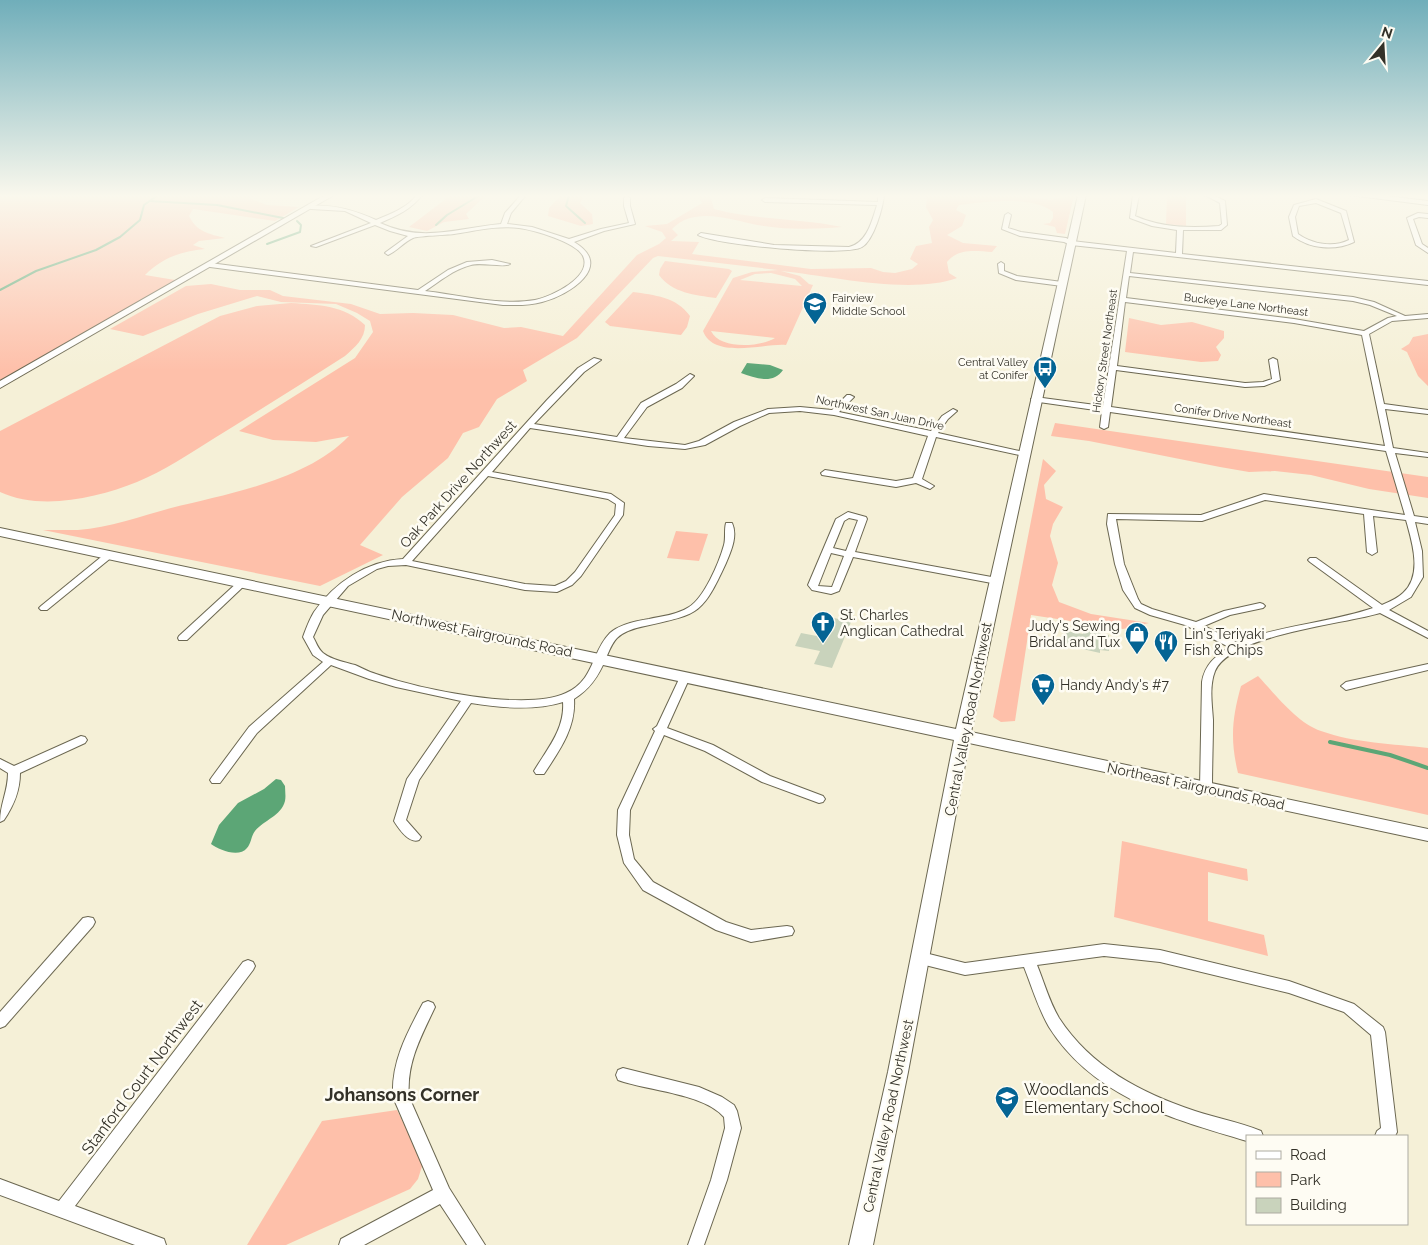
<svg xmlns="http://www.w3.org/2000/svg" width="1428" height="1245" viewBox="0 0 1428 1245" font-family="Raleway,sans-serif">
<rect width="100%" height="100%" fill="#f5f0d7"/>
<g fill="#fec0aa" fill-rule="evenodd">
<path d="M0 195H256L249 198 267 205 299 207 275 221 193 209 189 216C197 232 209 234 225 238L199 241 193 245 205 249C181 251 162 258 145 275L181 281 0 385Z"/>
<path d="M451 195H486L466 214 469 219 444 222 427 231 409 227Z"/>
<path d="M561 195H584L580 203 592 214 593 224 581 226 548 216 549 208Z"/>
<path d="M694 195H710L714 209C756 220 800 218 842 227 816 229 790 230 764 226 735 222 696 204 672 229L678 235 671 241 699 242 692 254 811 269 871 268 883 272 895 273 912 269 918 264 910 259 916 246 932 243 929 227 933 220 926 207 927 197 920 195H1018L1050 200 1074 195 1065 234 1057 233 1055 227 1043 224 1050 223 1053 218V212C1034 195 984 202 959 205L956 210 966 215 962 226 947 235 963 243 997 246 992 252C975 251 958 248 947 262L949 273 957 278C910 295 832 276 781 271L800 276 809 284 813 285 786 345C764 343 714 360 703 331L733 278 752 272 778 270 658 256 653 258 577 338 523 370 527 381 497 399 479 427 463 433 448 458 402 497 360 545 383 555 320 586 43 530C55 530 66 530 78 530 109 528 141 516 171 508 228 494 307 480 349 436L316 442 273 440 239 431 355 358 373 332 370 321 357 313 336 304 281 302 257 296 198 314 143 336 110 329 186 286 211 284 240 290H270L283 296 351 304 380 314 413 313 453 315 504 328 521 327 563 336 637 255 659 244 666 238 662 232 645 226 667 224 702 203 698 196ZM771 273 795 279 802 286 740 280 755 274ZM711 331 775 338C760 347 720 350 711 331Z"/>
<path d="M1167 195H1186V226L1166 224Z"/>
<path d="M665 261 729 269 732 271 716 298C695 295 672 293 659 275L660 269Z"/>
<path d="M633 292C654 295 677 297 690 316L687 327 681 335 610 326 605 322Z"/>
<path d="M291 303C319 305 344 305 365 325 365 339 355 347 345 356 301 384 257 412 213 439 189 454 164 471 137 482 97 498 41 511 0 492V431L2 430 220 316 257 306Z"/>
<path d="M1129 318 1161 325 1192 322 1224 331V338L1216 347 1221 355 1218 361 1201 362 1125 352Z"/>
<path d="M1428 334V386L1418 376 1407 352 1401 349 1409 344 1413 337Z"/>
<path d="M1055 423 1428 477V498L1369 489 1311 475 1275 471 1249 472 1220 467 1089 441 1051 436Z"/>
<path d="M1043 459 1056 471 1044 485 1046 499 1063 507 1053 524 1050 536 1058 563 1052 585 1059 602 1091 614 1149 623 1123 629 1031 615 1015 721 1001 722 993 717Z"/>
<path d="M676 531 708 534 699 561 667 558Z"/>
<path d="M1258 676C1275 694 1297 723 1321 731 1354 743 1394 744 1428 748V815L1238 773C1230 740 1232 718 1241 686Z"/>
<path d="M1122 841 1247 869 1248 881 1208 872V921L1264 935 1268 956 1114 917Z"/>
<path d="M397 1110 423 1163 418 1179 410 1189 286 1245H247L322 1121Z"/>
</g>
<g fill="#5ca676">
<path d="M747 363 770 365 783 370C773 385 755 378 741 373Z"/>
<path d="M276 779 281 780 285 786C285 791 286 796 285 801 281 816 264 820 255 831 251 836 251 844 247 848 239 858 219 850 211 844L219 825 238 803 264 789Z"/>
</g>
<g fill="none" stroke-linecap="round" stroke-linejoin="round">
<g stroke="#5ca676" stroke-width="2">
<path d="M569 195 566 206 585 223"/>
<path d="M150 201 217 205 283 218"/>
<path d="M436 225 447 215 480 195"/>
<path d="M267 244 300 232 301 225 297 221"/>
<path d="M0 290 36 271 96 250 120 237 140 220 144 205 158 195"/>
</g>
<path stroke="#5ca676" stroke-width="4" d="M1330 742 1390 755 1428 768"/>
</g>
<g fill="#c9d3bc">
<path d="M830 617 851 622 832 668 814 664 820 651 795 646 801 633 822 637Z"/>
<path d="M1083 626 1102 629 1101 634 1109 635V651L1100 650V653L1065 645 1066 631 1083 634Z"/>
</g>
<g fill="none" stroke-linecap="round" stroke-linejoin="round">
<g stroke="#6b6751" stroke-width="2">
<g id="street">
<path d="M417 195H422C412 209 396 216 380 223 423 243 457 228 501 224L505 213 521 195H526L511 213 507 224 532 227 569 239 601 229 629 223 624 206V198L627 196 630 198V206L635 224 604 231 574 242C615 266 569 295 542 302 529 306 516 305 503 305L210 267 207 265 210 263 418 290 448 270 467 262 492 260 510 264C504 268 482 262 471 265 454 269 439 282 425 291 459 295 501 306 535 300 551 297 593 277 583 256 576 242 534 230 519 228 497 225 475 231 454 234 447 235 417 236 413 238 404 242 397 251 388 255L385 253 386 252 408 236 390 231 375 225 316 247 311 246 371 223 345 211 311 209 308 207 309 206C333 204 354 210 376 220 390 214 407 208 417 195Z"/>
<path d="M878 195H884C883 207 874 240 862 247 846 257 715 245 698 235L701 233 774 245 849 247C867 243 872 221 877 205L765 202 762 200 765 198 878 202Z"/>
<path d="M1133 195H1139L1135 216C1162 228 1191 228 1219 226L1222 224 1220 203 1205 195H1213L1225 201 1227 225 1221 230H1183L1182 254 1428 281V285L1133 252 1130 273 1353 297 1374 302 1405 316 1428 314V318L1392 321 1369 334 1384 404 1428 410V414L1385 409 1393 448 1428 453V457L1395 453 1414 516 1428 518V524L1415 522 1422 551 1423 577 1411 597 1389 610 1428 631V638L1380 613C1344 624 1230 635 1215 671 1209 686 1212 704 1213 720 1213 742 1212 765 1212 788L1210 791 1206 792 1202 791 1200 788 1202 682C1205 664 1215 657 1229 647L1185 625 1150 615 1135 608 1123 590 1115 564 1107 524 1108 514 1201 515 1264 494 1405 515 1386 451 1110 412 1108 427 1104 429 1100 427 1102 411 1032 401 1031 399 1035 397 1103 406 1127 251 1071 245 1064 242 1020 236 1002 229 1005 215 1008 213 1011 215 1008 228 1021 232 1066 238 1072 241 1176 253 1177 230 1152 226 1130 218ZM1129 276 1353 301 1370 305 1397 316 1388 318 1364 331 1294 319 1126 298ZM1125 302 1294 323 1362 335 1385 446 1111 407 1116 370 1245 387 1264 386 1280 380 1277 360 1273 358 1269 360 1272 379 1263 382 1245 383 1117 366ZM1265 500 1364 514 1367 552 1372 555 1377 552 1373 516 1406 520C1412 542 1423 575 1403 593 1398 598 1389 602 1382 605L1316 558H1310L1308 560 1310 562 1373 608C1328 623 1282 625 1236 642L1204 626 1230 615 1263 608 1265 606 1263 604 1260 603 1224 611 1196 622 1152 609 1141 604 1138 599 1124 564 1116 519 1202 521Z"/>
<path d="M1316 199 1346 211 1354 242C1335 251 1310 249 1293 236L1289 217 1294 205ZM1316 203 1341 213 1349 240C1333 248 1312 244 1298 234L1295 217 1299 206Z"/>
<path d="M1418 213 1428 214V218L1419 217 1413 219 1422 244 1428 248V253L1416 245 1407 218Z"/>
<path d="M1001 262 1004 264V271L1017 276 1062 282 1065 284 1062 286 1016 280 999 273 998 264Z"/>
<path d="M594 358 601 360 584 372 534 424 617 437 641 403 676 384 690 374 694 376 682 388 647 407 624 438 685 445 699 441 734 422 768 409 800 407 832 410 847 395H850L854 397 839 412 931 431 942 416 953 409 957 411 948 419 938 433 1024 452 1028 454 1024 456 936 437 922 479 934 486 930 489 916 483 896 487 822 475 821 473 825 470 896 481 913 478 928 436 834 415 800 411 769 413 740 426 705 445 685 449 648 446 530 428 492 472 611 494 624 503 623 515 581 576 572 585 557 592 525 590 406 565 388 566 377 569 348 586 323 615 313 637C316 642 318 649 323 653 332 660 344 662 355 665 362 668 369 672 376 674 419 689 525 712 566 693 595 680 591 652 610 633 620 624 636 621 649 619 662 616 677 615 689 607 704 598 719 563 724 545 726 538 724 530 726 523H732C738 536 731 551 726 563 702 615 699 614 645 626 635 628 624 631 617 638 612 643 609 651 606 658 599 676 590 689 574 699 576 728 559 751 544 774H536L534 771C547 749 565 729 563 702 534 711 501 708 471 703L419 780 406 820 421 837 419 840C409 844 399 829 394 821L407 779 461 701 396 687 369 679 331 665 257 733 220 783H212L210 780 212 777 249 727 323 662 313 655 303 637C306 629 309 620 314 612 335 582 367 561 403 559L547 400 578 368ZM488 476 608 499 616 504 615 515 575 572 566 581 555 586 525 584 412 561Z"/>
<path d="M848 512 866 517 867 519 855 552 997 578 1002 581 997 584 853 557 839 591 831 594 812 590 808 585 836 519ZM849 518 858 520 846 551 833 548 844 521ZM831 553 844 556 832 587 818 586Z"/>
<path d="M109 552 114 555 112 557 47 610H41L39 608 41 606 106 553Z"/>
<path d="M242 580 245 581 247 583 245 585 187 640H179L178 638 179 636 239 581Z"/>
<path d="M1428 664V670L1346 690 1341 686 1346 682Z"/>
<path d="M685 674 690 677 667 728 713 745 770 776 823 796 825 799 823 802 819 803 762 782 705 751 664 735 630 810 629 835 634 859 653 882 726 922 751 930 787 926 792 927 794 931 792 935 751 942 716 930 643 890 624 863 617 835 618 810 655 731 653 729 657 726 680 677Z"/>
<path d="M81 736 85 737 87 740 85 743 20 773C20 791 14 805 4 820L0 822C0 803 8 792 8 773L0 768V759L14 766Z"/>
<path d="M88 917 93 918 95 922 93 926 5 1026 0 1028V1012L83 918Z"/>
<path d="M1104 944 1160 950 1289 981 1354 1004 1383 1027 1385 1032 1397 1132 1395 1136H1375L1377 1131 1381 1128 1371 1035 1344 1012 1289 993 1160 962 1104 956 1037 965C1044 982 1049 1001 1059 1018 1091 1067 1141 1093 1195 1111 1216 1118 1239 1122 1261 1131L1263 1136H1247V1141C1172 1119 1093 1097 1049 1027 1038 1008 1032 987 1024 967L965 975 921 964 916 962 914 958 916 954 921 952 965 963Z"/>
<path d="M248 960 253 962 255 966 253 970 75 1206 164 1239 166 1245H135L0 1195V1179L59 1201 243 962Z"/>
<path d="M428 1001 433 1003 435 1007C421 1037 406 1063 409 1097L449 1188 485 1245H467L440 1204 364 1245H339L341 1239 433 1190 393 1097C391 1062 407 1033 423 1003Z"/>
<path d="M623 1068 699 1087 722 1097 734 1105 737 1111 741 1128 727 1180 704 1245H688L711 1180 725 1128 724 1117C703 1093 648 1091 618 1080L616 1075 618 1070Z"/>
</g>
</g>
<g stroke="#6b6751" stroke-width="2">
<g id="secondary">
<path d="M325 195H334L0 388V381Z"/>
<path d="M1078 195H1086L971 732 1428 829V841L969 743 908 1072 873 1245H849L888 1072 954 740 0 536V528L956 729Z"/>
<path d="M1350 195H1378L1428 201V205Z"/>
</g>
</g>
<use href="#street" fill="#fff" fill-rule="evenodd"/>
<use href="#secondary" fill="#fff" fill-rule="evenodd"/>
</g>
<linearGradient id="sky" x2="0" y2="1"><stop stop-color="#70aeba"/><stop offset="0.53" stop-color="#faf8ed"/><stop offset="1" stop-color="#faf8ed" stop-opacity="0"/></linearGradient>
<rect width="1428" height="370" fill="url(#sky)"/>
<defs>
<g id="school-pin" transform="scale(1.25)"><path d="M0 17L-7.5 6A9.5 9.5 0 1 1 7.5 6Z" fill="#046494" stroke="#fefcf3"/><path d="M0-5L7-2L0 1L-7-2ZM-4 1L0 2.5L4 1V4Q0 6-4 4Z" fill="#fff"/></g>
<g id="bus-pin" transform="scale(1.25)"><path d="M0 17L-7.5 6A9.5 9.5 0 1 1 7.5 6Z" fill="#046494" stroke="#fefcf3"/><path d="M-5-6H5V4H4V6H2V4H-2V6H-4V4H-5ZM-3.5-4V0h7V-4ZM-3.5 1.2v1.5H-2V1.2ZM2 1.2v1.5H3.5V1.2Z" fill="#fff"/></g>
<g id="church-pin" transform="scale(1.25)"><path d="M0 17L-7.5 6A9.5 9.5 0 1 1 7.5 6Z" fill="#046494" stroke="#fefcf3"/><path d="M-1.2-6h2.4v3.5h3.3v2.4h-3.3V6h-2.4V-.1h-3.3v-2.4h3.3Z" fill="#fff"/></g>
<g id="shop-pin" transform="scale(1.25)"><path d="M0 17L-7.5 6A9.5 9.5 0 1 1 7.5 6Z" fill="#046494" stroke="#fefcf3"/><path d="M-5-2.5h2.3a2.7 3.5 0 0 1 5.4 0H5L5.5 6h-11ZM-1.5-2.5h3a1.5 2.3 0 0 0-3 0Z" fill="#fff"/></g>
<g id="restaurant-pin" transform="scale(1.25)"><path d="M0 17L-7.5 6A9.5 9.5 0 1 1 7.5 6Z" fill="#046494" stroke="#fefcf3"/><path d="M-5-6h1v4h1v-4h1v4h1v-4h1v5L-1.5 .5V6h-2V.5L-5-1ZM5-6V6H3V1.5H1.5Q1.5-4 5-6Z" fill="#fff"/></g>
<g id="supermarket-pin" transform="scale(1.25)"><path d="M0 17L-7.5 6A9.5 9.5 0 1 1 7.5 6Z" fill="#046494" stroke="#fefcf3"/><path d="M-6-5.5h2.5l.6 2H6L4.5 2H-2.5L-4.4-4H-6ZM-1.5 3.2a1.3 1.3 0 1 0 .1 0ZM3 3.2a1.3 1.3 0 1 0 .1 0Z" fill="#fff"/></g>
</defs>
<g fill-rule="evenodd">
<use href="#school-pin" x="815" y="304"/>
<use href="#bus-pin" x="1045" y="368"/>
<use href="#church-pin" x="823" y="623"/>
<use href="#shop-pin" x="1137" y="634"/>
<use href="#restaurant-pin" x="1166" y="642"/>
<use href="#supermarket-pin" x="1043" y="685"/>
<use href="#school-pin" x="1007" y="1098"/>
</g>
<g text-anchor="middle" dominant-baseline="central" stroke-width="5" stroke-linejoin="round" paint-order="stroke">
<g font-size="11" fill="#333128" stroke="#fefcf3" text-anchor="start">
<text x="832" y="298">Fairview<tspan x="832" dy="13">Middle School</tspan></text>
<text x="1028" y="362" text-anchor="end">Central Valley<tspan x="1028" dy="13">at Conifer</tspan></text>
</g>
<g font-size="11" fill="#333128" stroke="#fefcf3">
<text transform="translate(1246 305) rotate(7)">Buckeye Lane Northeast</text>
<text transform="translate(1105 351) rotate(-82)">Hickory Street Northeast</text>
<text transform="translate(880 413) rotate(12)">Northwest San Juan Drive</text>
<text transform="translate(1233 416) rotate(8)">Conifer Drive Northeast</text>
</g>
<g font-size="14" fill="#333128" stroke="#fefcf3">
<text transform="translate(458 484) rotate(-48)">Oak Park Drive Northwest</text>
<text transform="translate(482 633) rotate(12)">Northwest Fairgrounds Road</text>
<text transform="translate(968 719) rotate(-79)">Central Valley Road Northwest</text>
<text transform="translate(1196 786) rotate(12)">Northeast Fairgrounds Road</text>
<text transform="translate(888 1116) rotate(-78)">Central Valley Road Northwest</text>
</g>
<g font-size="14" fill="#333128" stroke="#fefcf3" text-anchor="start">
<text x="840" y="615">St. Charles<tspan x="840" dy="16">Anglican Cathedral</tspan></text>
<text x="1120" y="626" text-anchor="end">Judy's Sewing<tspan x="1120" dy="16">Bridal and Tux</tspan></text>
<text x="1184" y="634">Lin's Teriyaki<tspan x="1184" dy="16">Fish &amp; Chips</tspan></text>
<text x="1060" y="685">Handy Andy's #7</text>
</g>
<g font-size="16" fill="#333128" stroke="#fefcf3">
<text transform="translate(142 1077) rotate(-53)">Stanford Court Northwest</text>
</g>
<g font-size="16" fill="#333128" stroke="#fefcf3" text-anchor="start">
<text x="1024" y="1089">Woodlands<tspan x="1024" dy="18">Elementary School</tspan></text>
</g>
<g font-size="18" font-weight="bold" fill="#333128" stroke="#fefcf3">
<text x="402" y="1094">Johansons Corner</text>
</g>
</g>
<rect x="1246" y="1135" width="162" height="90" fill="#fefcf3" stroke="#adaba2"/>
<rect x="1256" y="1151" width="25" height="8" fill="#ffffff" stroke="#adaba2"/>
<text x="1290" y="1160" font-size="15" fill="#333128">Road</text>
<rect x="1256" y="1172" width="25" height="15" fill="#fec0aa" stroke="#adaba2"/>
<text x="1290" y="1185" font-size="15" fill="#333128">Park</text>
<rect x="1256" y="1198" width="25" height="15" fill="#c9d3bc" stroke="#adaba2"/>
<text x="1290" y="1210" font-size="15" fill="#333128">Building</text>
<g transform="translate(1383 45) rotate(18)" stroke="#fefcf3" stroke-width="4" paint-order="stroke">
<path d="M0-4L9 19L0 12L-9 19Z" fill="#333128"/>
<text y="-8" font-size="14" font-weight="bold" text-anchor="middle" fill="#333128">N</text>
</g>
</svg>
